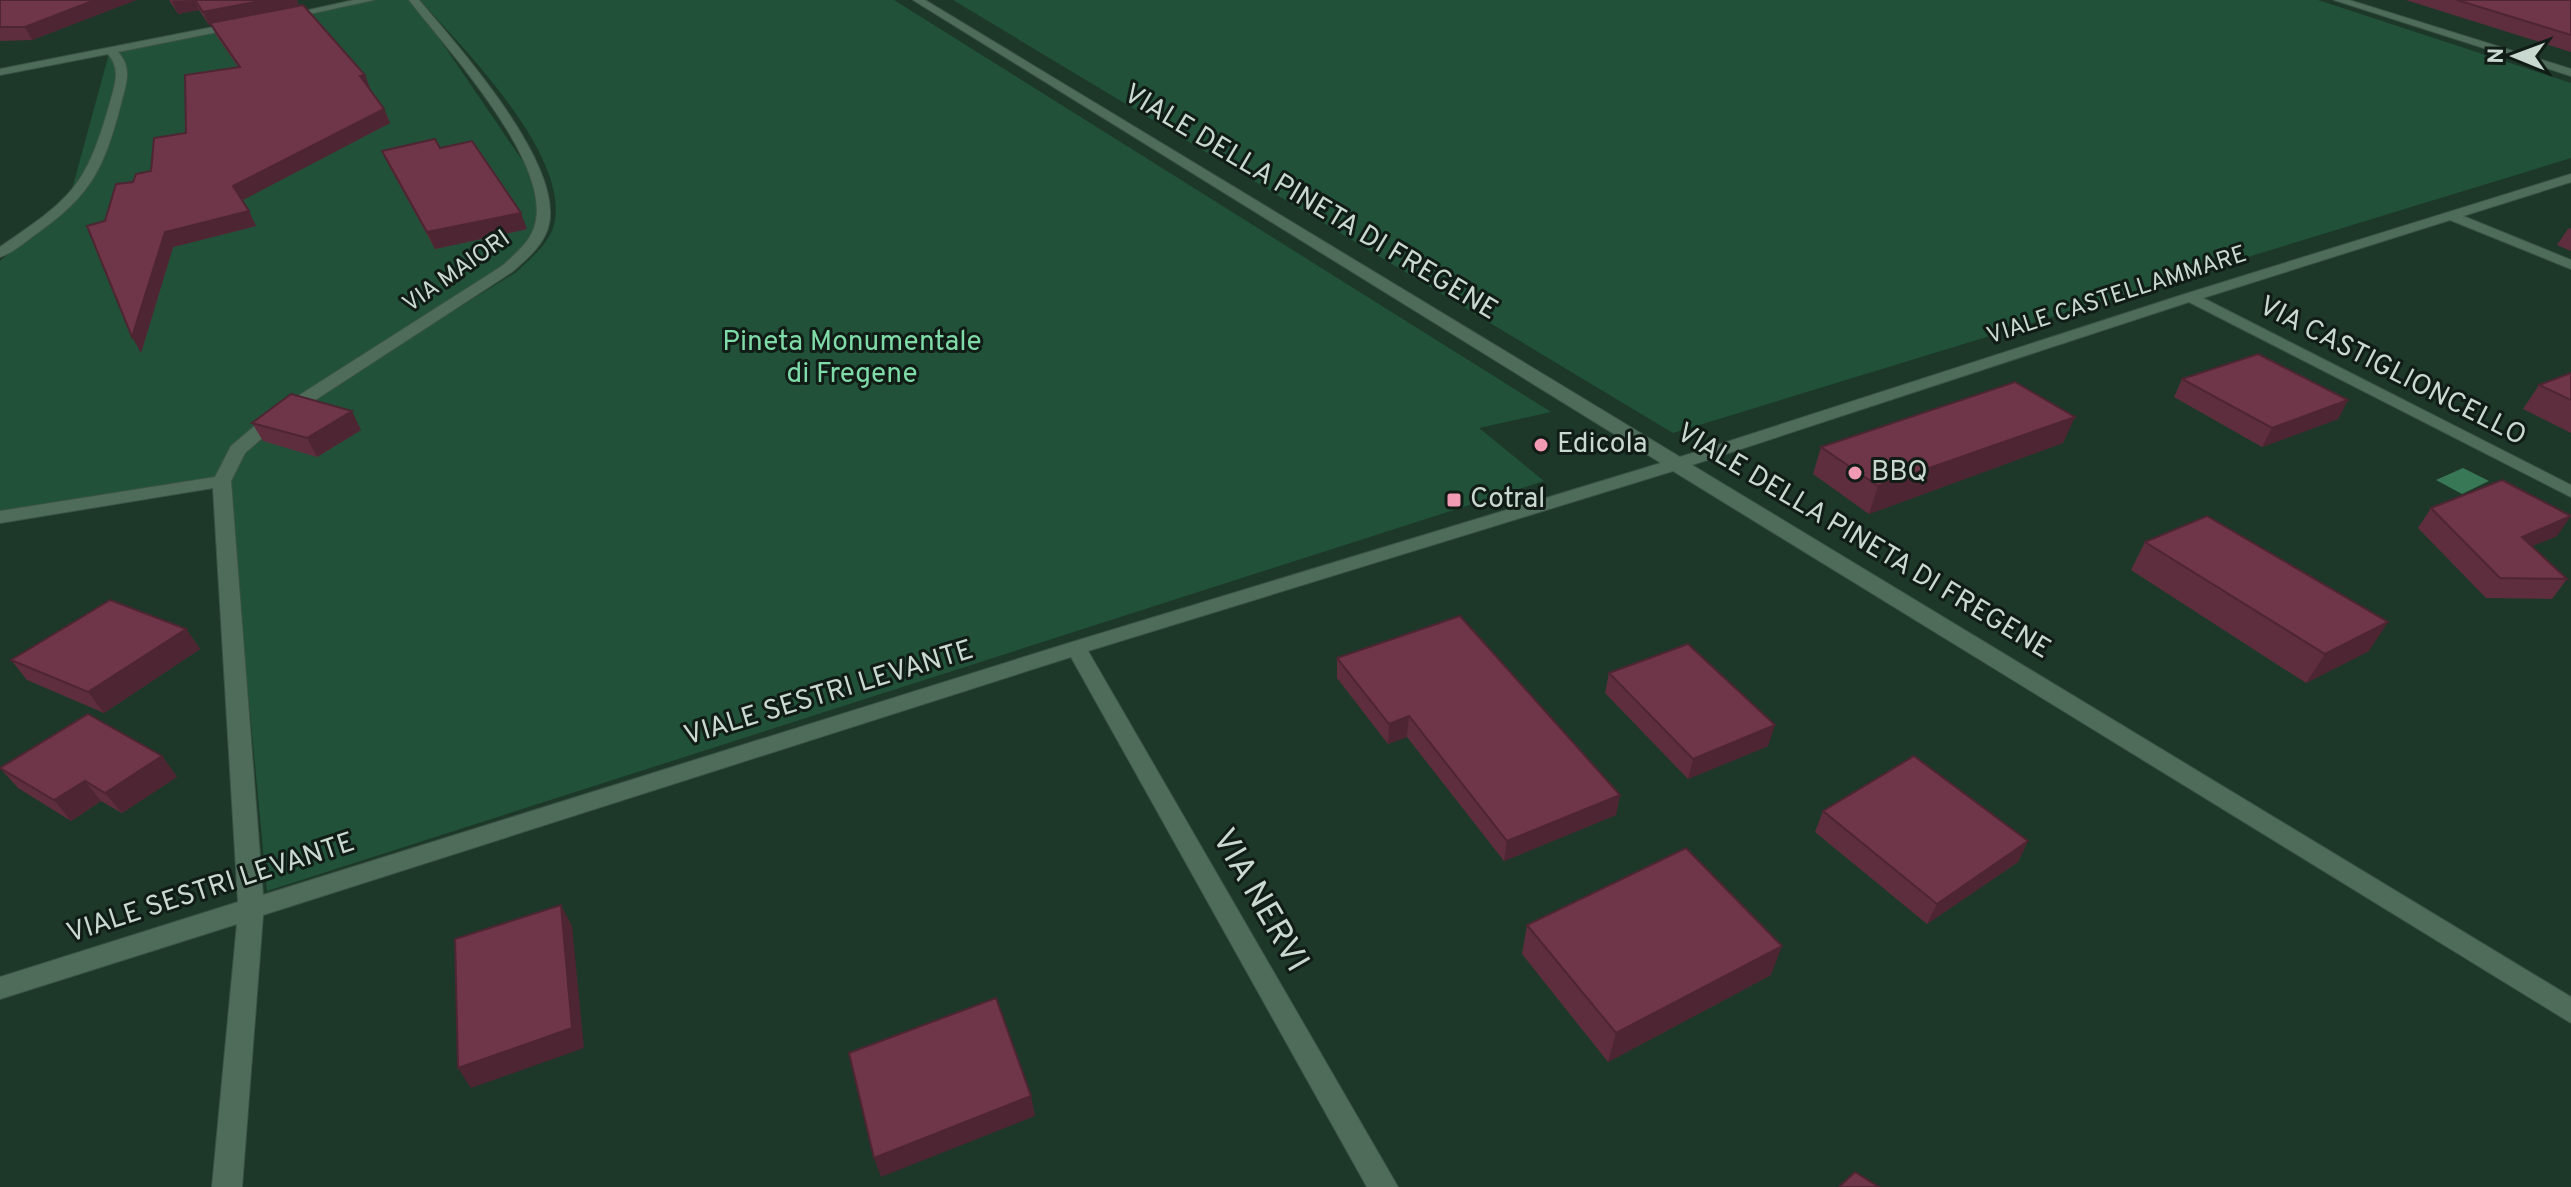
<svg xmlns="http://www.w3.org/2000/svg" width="2571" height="1187" viewBox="0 0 2571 1187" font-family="Overpass,sans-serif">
<rect width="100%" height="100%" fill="#1d3829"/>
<g fill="#215239">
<path d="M369 0H413L539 185 544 216 507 269 271 421 222 481 0 520V261L68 204 110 50Z"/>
<path d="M420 0H894L1551 412 1479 428 1544 481 267 891 228 480 235 460 276 420 515 273C531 258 552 242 555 220 566 151 463 48 420 0Z"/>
<path d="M953 0H2318L2571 83V158L1673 433Z"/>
</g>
<path fill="#397857" d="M2463 468 2489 481 2462 494 2436 480Z"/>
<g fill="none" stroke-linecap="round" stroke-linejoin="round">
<g stroke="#3b5346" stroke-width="2">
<g id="street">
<path d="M354 0H374L282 20 277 17Z"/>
<path d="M409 0H419C458 46 562 162 549 224 545 244 527 259 512 272L277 425 245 453 231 481 263 895 1069 643 1661 463 913 0H925L1680 457 2185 294 2571 174V182L2463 216 2571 260V269L2450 220 2203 298 2571 485V497L2189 302 1692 465 2571 997V1023L1673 471 1088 651 1398 1187H1367L1071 657 263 915 242 1187H212L237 924 0 999V977L238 902 213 488 0 523V511L215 477 231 446 265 417 502 266C514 255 528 244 534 228 556 166 445 47 409 0Z"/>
<path d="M2334 0H2349L2571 69V76Z"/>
<path d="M239 22 244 25 243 27 118 52C133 68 126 84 121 104 104 168 92 195 36 234 25 242 13 253 0 257V247C70 199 85 189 109 106 114 87 122 70 108 54L0 75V69Z"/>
</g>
</g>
<use href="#street" fill="#4f6c5b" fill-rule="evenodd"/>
</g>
<g fill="#5f2e3e">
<path d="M0 0H136L32 40 0 41Z"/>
<path d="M169 0H297L299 5 365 75 370 88H369L384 109 390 123 242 200 256 226 173 247 141 353 105 221 133 182 151 171 186 133 238 67 216 35 211 25H209L199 10 178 14Z"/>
<path d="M2406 0H2571V52Z"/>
<path d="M440 148 527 229 435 249 389 166 382 151Z"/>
<path d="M2571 228V251L2557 245 2568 229Z"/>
<path d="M2571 373V433L2523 409 2539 385Z"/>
<path d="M2182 379 2348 400 2338 419 2262 447 2174 397Z"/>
<path d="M252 423 361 430 317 457 263 441Z"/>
<path d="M2063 443 1869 514 1813 474 1821 447Z"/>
<path d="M2431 508 2557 536 2532 546 2567 579 2552 599 2486 598 2418 528Z"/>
<path d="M2145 542 2369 651 2306 683 2131 570Z"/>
<path d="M186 629 200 649 104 713 27 680 11 660Z"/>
<path d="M1337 658 1620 795 1616 815 1504 861 1407 737 1388 744 1337 678Z"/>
<path d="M1609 673 1768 746 1688 779 1605 693Z"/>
<path d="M162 756 177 777 122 813 101 801 71 821 18 788 0 768Z"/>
<path d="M1823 811 2028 841 2018 862 1927 924 1815 832Z"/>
<path d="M1527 925 1771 975 1608 1062 1522 954Z"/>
</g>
<g fill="#4e2532">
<path d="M95 0H136L32 40 25 27Z"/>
<path d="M194 0 199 10 178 14 172 1Z"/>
<path d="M265 0H297L300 8 209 25 203 12Z"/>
<path d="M365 75 370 88 365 89 360 76Z"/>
<path d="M384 109 390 123 241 201 233 186Z"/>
<path d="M249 211 256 226 173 247 141 353 132 337 165 232Z"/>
<path d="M521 213 527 229 435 249 427 232Z"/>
<path d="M2348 400 2338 419 2262 447 2272 428Z"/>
<path d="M352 411 361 430 317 457 307 438Z"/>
<path d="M2075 417 2063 443 1869 514 1878 486Z"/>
<path d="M2571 516 2557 536 2508 556 2522 537Z"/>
<path d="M2388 622 2369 651 2306 683 2325 654Z"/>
<path d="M186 629 200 649 104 713 88 692Z"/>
<path d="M1409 716 1407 737 1388 744 1389 724Z"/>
<path d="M1775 725 1768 746 1688 779 1693 759Z"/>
<path d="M162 756 177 777 122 813 105 793Z"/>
<path d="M85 781 101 801 71 821 54 800Z"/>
<path d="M1620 795 1616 815 1504 861 1507 841Z"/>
<path d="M2028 841 2018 862 1927 924 1937 904Z"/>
<path d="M561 905 572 926 584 1048 471 1088 458 1068Z"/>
<path d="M1782 946 1771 975 1608 1062 1616 1033Z"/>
<path d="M1031 1096 1035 1116 881 1177 874 1158Z"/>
</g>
<g fill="#6f3548" stroke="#4e2532" stroke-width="2">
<path d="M0 0H95L25 27H0Z"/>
<path d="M195 0H265L203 12Z"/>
<path d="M2457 0H2571V35Z"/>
<path d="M303 5 365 75 360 76 384 109 233 186 249 211 165 232 132 337 87 226 105 221 116 184 133 182 136 174 151 171 154 138 186 133 185 75 240 67 210 23Z"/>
<path d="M435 139 440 148 472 141 521 213 427 232 382 151Z"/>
<path d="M2258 354 2348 400 2272 428 2182 379Z"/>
<path d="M2571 373V400L2539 385Z"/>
<path d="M2015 382 2075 417 1878 486 1821 447Z"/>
<path d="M291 394 352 411 307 438 252 423Z"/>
<path d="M2502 480 2571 516 2522 537 2567 579 2500 578 2431 508Z"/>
<path d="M2207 516 2388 622 2325 654 2145 542Z"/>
<path d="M110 600 186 629 88 692 11 660Z"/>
<path d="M1460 616 1620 795 1507 841 1409 716 1389 724 1337 658Z"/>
<path d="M1688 644 1775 725 1693 759 1609 673Z"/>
<path d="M88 714 162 756 105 793 85 781 54 800 0 768Z"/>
<path d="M1914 756 2028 841 1937 904 1823 811Z"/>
<path d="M1686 848 1782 946 1616 1033 1527 925Z"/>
<path d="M561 905 572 1028 458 1068 455 939Z"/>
<path d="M996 998 1031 1096 874 1158 849 1053Z"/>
<path d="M1855 1172 1879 1187H1839Z"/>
</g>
<g fill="#f19ab4" stroke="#101c15" stroke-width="3">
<circle cx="1541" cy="445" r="8"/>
<circle cx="1855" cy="473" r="8"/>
<rect x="1446" y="492" width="16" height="16" rx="4"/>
</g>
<g text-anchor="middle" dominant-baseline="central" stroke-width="6" stroke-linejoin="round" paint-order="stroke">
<g font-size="24" fill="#c9d9cf" stroke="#101c15">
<text transform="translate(457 272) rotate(-35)">VIA MAIORI</text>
<text transform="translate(2117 296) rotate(-18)">VIALE CASTELLAMMARE</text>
</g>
<g font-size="28" fill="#c9d9cf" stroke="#101c15">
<text transform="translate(1310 203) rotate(31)">VIALE DELLA PINETA DI FREGENE</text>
<text transform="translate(2392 372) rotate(27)">VIA CASTIGLIONCELLO</text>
<text transform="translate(1863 542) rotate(31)">VIALE DELLA PINETA DI FREGENE</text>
<text transform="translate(829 694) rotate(-17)">VIALE SESTRI LEVANTE</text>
<text transform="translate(211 889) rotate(-18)">VIALE SESTRI LEVANTE</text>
</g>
<g font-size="28" fill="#7fdba8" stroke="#101c15">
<text x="852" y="343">Pineta Monumentale<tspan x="852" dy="32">di Fregene</tspan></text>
</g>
<g font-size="28" fill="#c9d9cf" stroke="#101c15" text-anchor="start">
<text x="1557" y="445">Edicola</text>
<text x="1871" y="473">BBQ</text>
<text x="1470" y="500">Cotral</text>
</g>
<g font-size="34" fill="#c9d9cf" stroke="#101c15">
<text transform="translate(1259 901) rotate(60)">VIA NERVI</text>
</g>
</g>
<g transform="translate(2515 56) rotate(271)" stroke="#101c15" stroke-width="6" paint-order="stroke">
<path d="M0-6L14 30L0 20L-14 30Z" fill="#c9d9cf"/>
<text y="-12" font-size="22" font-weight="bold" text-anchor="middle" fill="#c9d9cf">N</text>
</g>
</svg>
